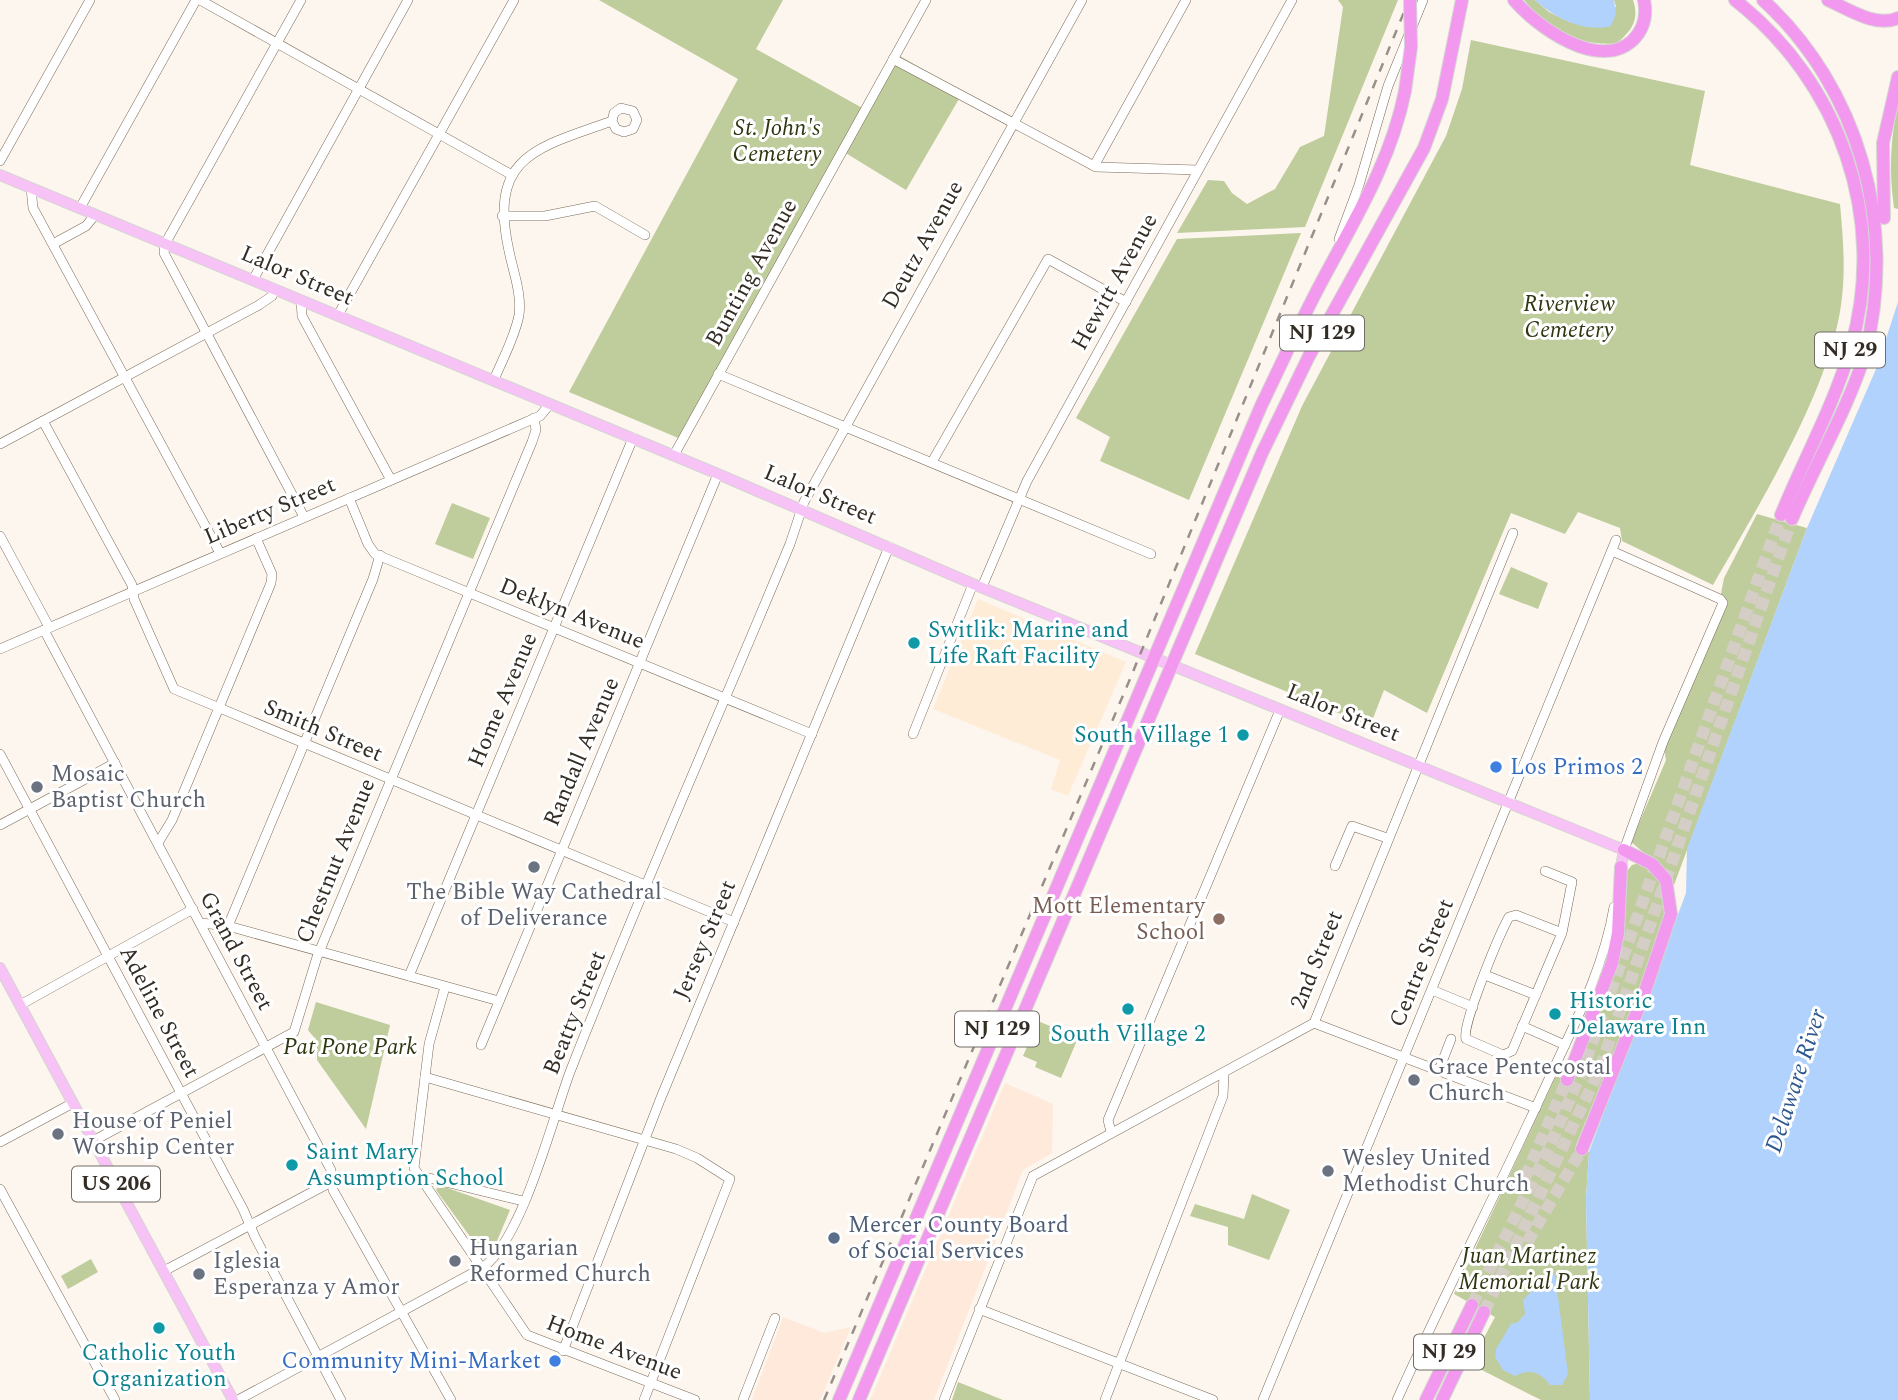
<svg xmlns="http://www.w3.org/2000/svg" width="1898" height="1400" viewBox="0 0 1898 1400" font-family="Spectral,serif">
<rect width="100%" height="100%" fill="#fdf6ee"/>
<path fill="#feecd6" d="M978 599 1126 662 1068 796 1051 789 1060 760 933 709Z"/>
<g fill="#fee9da">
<path d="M1005 1083 1053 1104 1052 1153 1023 1170 934 1400H870Z"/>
<path d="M783 1317 824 1333 851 1327 820 1400H752Z"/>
</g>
<g fill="#bfcc9c">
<path d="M599 0H783L756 49 866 110 898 55 963 92 906 190 844 152 683 440 569 392 738 79Z"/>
<path d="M1338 0H1398L1305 227 1177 233 1208 180 1224 181 1232 193 1247 204 1275 189 1300 147 1324 136 1343 7Z"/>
<path d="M1524 0H1535L1549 12 1572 23 1616 7 1614 0H1633C1640 21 1631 31 1616 44 1574 44 1551 32 1524 0Z"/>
<path d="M1471 40 1705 91 1690 165 1840 204C1843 238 1846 271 1841 305 1829 392 1757 508 1713 585L1622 541 1620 528 1578 512 1565 534 1511 513 1427 713 1384 690 1370 726 1195 654 1302 406 1446 136 1462 89Z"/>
<path d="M1898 105V209L1894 208C1889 172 1890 140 1898 105Z"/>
<path d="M1301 233 1189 500 1100 461 1110 437 1076 418 1177 239Z"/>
<path d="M452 503 490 518 473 559 435 544Z"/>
<path d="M1757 514 1807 528 1674 885 1661 867 1631 842 1666 760 1663 742 1720 599 1724 578Z"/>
<path d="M1511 567 1548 583 1538 609 1499 594Z"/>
<path d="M1639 863C1669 872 1665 907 1664 931L1576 1145 1589 1152 1586 1198 1590 1400H1541L1470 1364 1495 1317 1454 1294 1556 1076 1570 1082 1622 929 1627 871 1632 865Z"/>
<path d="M316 1002 390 1025 366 1129 317 1060V1041L308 1030Z"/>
<path d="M1038 1021 1078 1038 1061 1078 1035 1067 1037 1062 1023 1056Z"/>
<path d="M439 1185 510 1210 497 1241 482 1253 436 1190Z"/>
<path d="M1252 1194 1290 1210 1269 1260 1228 1245V1227L1190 1216 1195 1204 1244 1219Z"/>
<path d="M91 1259 98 1272 68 1289 61 1276Z"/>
<path d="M958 1382 1003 1400H952Z"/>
</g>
<g fill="#b0d2fd">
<path d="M1535 0H1614L1616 14 1611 26C1584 33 1555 18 1535 0Z"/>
<path d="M1898 302V1400H1590L1586 1198 1589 1152 1686 893 1687 849 1807 528 1876 369Z"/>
<path d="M1555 1274 1568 1374 1562 1385H1550C1541 1372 1530 1368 1515 1376L1503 1370 1495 1357 1496 1349 1511 1324 1518 1322 1525 1314 1523 1300 1546 1277Z"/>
</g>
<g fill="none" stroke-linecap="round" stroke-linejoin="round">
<g stroke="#d5cec6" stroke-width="12" stroke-dasharray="12 6" stroke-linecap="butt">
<path d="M1525 1178 1567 1080"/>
<path d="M1518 1258 1582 1149"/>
<path d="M1472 1305 1549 1148 1584 1066 1781 515"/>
<path d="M1484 1312 1599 1071 1792 519"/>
</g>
<g stroke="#7a6b59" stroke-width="10">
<g id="minor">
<path d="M200 0 512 175"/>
<path d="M301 0 165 244 164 253 304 517"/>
<path d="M893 59 1096 167 1198 170"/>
<path d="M0 161 90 0"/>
<path d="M1094 166 1186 0"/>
<path d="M31 188 33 208 220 553"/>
<path d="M80 208 196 0"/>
<path d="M502 216H545L595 206 645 235"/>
<path d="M1339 239 1359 185 1388 86 1423 0"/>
<path d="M53 244 86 226 95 215"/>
<path d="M253 280 408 0"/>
<path d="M301 300 302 316 391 480"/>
<path d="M338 315 514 0"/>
<path d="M718 374 1151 554"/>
<path d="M494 380C502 360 515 337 519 315 522 294 513 271 509 251 488 156 536 148 612 121L614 113 621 108 633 111 637 120 633 129 624 132 616 129 612 121"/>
<path d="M43 421 132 585 134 599 174 689 734 922"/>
<path d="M0 444 259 305 272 296 275 289"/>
<path d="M674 455 926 0"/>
<path d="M932 462 1048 259 1126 302"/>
<path d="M349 498 368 544 375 554 812 734"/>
<path d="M0 536 49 627"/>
<path d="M1612 551 1720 599 1723 603 1663 742 1624 850"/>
<path d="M982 587 1027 481 1292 0"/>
<path d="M44 630 331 1170 333 1190 451 1400"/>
<path d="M0 649 540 416 550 404"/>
<path d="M913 734 973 584"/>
<path d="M0 754 243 1209 255 1237 341 1400"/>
<path d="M0 825 115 763"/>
<path d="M158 843 172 820 271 583 272 574 256 538"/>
<path d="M1335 866 1352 826 1387 838"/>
<path d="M1545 871 1572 882 1562 933 1512 1051 1503 1055 1466 1039C1461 1026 1500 933 1509 917L1516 915 1562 933"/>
<path d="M201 923 228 926 499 1001"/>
<path d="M228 926 373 579 380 555"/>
<path d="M1485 975 1536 995"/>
<path d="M409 976 633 438"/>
<path d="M445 987 429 1044 414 1168 527 1335 695 1400"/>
<path d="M1432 990 1473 1007"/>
<path d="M20 1005 193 909"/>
<path d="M1314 1023 1536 1108"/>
<path d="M1522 1026 1565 1045"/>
<path d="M481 1045 718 474"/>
<path d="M1439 1070 1451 1039"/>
<path d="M425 1077 676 1149 697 1158 730 1179 644 1400"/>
<path d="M1111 1132 1108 1120 1280 710"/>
<path d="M93 1141 294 1032 317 957 532 442 536 430 534 418"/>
<path d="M0 1142 73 1103"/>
<path d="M421 1176 523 1201"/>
<path d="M0 1189 115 1400"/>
<path d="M164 1271 331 1182"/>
<path d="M979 1309 1213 1400"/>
<path d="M563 1351 660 1100 889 547"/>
<path d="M238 1400 482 1268C522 1241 552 1120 570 1072 639 895 717 720 790 544L804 502 1082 0"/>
<path d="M743 1400 775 1318"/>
<path d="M944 1400 1033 1176 1314 1023 1513 533"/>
<path d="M1105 1400 1223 1096 1224 1074"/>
<path d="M1263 1400 1616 540"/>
<path d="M1397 1400C1445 1293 1499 1188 1548 1081 1574 1025 1604 968 1614 907"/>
</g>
</g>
<g stroke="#d6d5d3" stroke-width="12">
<g id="major">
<path d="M0 175 718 474 973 584 1624 850 1621 867"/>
<path d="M0 968 233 1400"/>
</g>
</g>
<g stroke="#d6d5d3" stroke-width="14">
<g id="highway">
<path d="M1514 0C1537 27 1599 72 1633 40 1644 29 1647 15 1644 0"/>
<path d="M1735 0C1840 82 1888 218 1851 347 1834 405 1804 459 1781 515"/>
<path d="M1763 0C1859 88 1898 226 1865 354 1847 411 1815 464 1792 519"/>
<path d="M1828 0C1848 9 1876 28 1898 18"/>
<path d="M1884 218 1883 143 1898 77"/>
<path d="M1567 1080 1612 963 1618 933 1621 867"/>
<path d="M1582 1149 1644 994 1671 914 1666 880 1652 864 1624 850"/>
<path d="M839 1400 1261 406C1281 365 1300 322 1322 281 1355 219 1391 161 1405 91"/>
<path d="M859 1400 1262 453 1309 356 1424 148 1442 99 1462 0"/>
<path d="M1426 1400 1472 1305"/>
<path d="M1442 1400 1484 1312"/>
</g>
</g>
<use href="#minor" stroke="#fff" stroke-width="9"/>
<use href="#major" stroke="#f7c2f5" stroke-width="10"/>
<use href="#highway" stroke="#f299ef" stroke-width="12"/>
<path stroke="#979088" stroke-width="2.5" stroke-dasharray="9 9" stroke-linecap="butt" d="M824 1400 1130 679 1409 0"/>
<g stroke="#d6d5d3" stroke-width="14" stroke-linecap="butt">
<path id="highway-bridge" d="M1405 91 1411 47 1410 0"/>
</g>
<use href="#highway-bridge" stroke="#f299ef" stroke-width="12"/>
</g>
<g fill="#0f9aa8" stroke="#fff" stroke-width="2.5">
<circle cx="914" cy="643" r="7"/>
<circle cx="1243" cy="735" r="7"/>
<circle cx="1128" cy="1009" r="7"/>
<circle cx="1555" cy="1014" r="7"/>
<circle cx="292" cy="1165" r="7"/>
<circle cx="159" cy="1328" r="7"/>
</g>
<g fill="#3f7fe0" stroke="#fff" stroke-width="2.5">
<circle cx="1496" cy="767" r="7"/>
<circle cx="555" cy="1361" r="7"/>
</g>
<g fill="#6b7280" stroke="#fff" stroke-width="2.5">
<circle cx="37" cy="787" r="7"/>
<circle cx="534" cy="867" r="7"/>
<circle cx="1414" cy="1080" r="7"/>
<circle cx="58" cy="1134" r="7"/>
<circle cx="1328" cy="1171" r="7"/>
<circle cx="455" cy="1261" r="7"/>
<circle cx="199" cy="1274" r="7"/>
</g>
<circle fill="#8d6e63" stroke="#fff" stroke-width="2.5" cx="1219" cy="919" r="7"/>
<circle fill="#5c6f8a" stroke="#fff" stroke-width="2.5" cx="834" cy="1238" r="7"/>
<g text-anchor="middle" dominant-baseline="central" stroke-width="6" stroke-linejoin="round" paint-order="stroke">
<g fill="#fff" stroke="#716c66" stroke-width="2">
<rect x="1280" y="315.5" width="84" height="35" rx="5"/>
<rect x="1815" y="332.5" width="70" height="35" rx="5"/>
<rect x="955" y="1011.5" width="84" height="35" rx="5"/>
<rect x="72" y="1166.5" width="88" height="35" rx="5"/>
<rect x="1414" y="1334.5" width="70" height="35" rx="5"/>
</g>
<g font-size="21" font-weight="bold" fill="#342d25">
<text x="1322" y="333">NJ 129</text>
<text x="1850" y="350">NJ 29</text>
<text x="997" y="1029">NJ 129</text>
<text x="116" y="1184">US 206</text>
<text x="1449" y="1352">NJ 29</text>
</g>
<g font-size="23" font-style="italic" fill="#2e3710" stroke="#fff">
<text x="777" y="128">St. John's<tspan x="777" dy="26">Cemetery</tspan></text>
<text x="1569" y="304">Riverview<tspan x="1569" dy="26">Cemetery</tspan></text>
<text x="350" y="1047">Pat Pone Park</text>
<text x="1529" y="1256">Juan Martinez<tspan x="1529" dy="26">Memorial Park</tspan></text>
</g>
<g font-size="23" fill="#342d25" stroke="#fff">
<text transform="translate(923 245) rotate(-61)">Deutz Avenue</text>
<text transform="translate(752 273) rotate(-61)">Bunting Avenue</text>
<text transform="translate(297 276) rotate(23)">Lalor Street</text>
<text transform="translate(1115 282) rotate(-61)">Hewitt Avenue</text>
<text transform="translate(820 495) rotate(23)">Lalor Street</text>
<text transform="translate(270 511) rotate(-23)">Liberty Street</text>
<text transform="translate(572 614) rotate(22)">Deklyn Avenue</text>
<text transform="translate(503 700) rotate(-67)">Home Avenue</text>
<text transform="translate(1343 713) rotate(22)">Lalor Street</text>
<text transform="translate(323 731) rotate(23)">Smith Street</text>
<text transform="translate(582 752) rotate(-67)">Randall Avenue</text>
<text transform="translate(336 861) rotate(-68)">Chestnut Avenue</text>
<text transform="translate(705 940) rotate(-67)">Jersey Street</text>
<text transform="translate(236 951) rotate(62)">Grand Street</text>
<text transform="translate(1317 960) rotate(-68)">2nd Street</text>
<text transform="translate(1422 963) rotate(-68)">Centre Street</text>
<text transform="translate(159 1012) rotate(62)">Adeline Street</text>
<text transform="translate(575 1013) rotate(-68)">Beatty Street</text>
<text transform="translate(614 1348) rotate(21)">Home Avenue</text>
</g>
<g font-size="23" fill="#0d838f" stroke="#fff" text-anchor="start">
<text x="928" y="630">Switlik: Marine and<tspan x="928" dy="26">Life Raft Facility</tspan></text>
<text x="1229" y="735" text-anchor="end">South Village 1</text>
<text x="1569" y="1001">Historic<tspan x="1569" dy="26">Delaware Inn</tspan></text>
<text x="1128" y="1034" text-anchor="middle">South Village 2</text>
<text x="306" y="1152">Saint Mary<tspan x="306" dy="26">Assumption School</tspan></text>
<text x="159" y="1353" text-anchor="middle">Catholic Youth<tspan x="159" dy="26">Organization</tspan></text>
</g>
<g font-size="23" fill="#366cbe" stroke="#fff" text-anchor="start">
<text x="1510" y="767">Los Primos 2</text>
<text x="541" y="1361" text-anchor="end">Community Mini-Market</text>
</g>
<g font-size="23" fill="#5b616d" stroke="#fff" text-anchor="start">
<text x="51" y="774">Mosaic<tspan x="51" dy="26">Baptist Church</tspan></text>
<text x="534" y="892" text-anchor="middle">The Bible Way Cathedral<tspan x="534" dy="26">of Deliverance</tspan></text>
<text x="1428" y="1067">Grace Pentecostal<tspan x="1428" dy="26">Church</tspan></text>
<text x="72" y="1121">House of Peniel<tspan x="72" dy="26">Worship Center</tspan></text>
<text x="1342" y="1158">Wesley United<tspan x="1342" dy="26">Methodist Church</tspan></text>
<text x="469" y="1248">Hungarian<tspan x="469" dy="26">Reformed Church</tspan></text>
<text x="213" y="1261">Iglesia<tspan x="213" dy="26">Esperanza y Amor</tspan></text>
</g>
<g font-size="23" fill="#785e54" stroke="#fff" text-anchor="end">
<text x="1205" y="906">Mott Elementary<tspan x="1205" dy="26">School</tspan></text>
</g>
<g font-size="23" fill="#4e5e75" stroke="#fff" text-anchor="start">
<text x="848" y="1225">Mercer County Board<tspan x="848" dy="26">of Social Services</tspan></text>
</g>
<g font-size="24" font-style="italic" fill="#2c588e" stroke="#fff">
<text transform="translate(1796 1081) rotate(-72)">Delaware River</text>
</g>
</g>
</svg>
